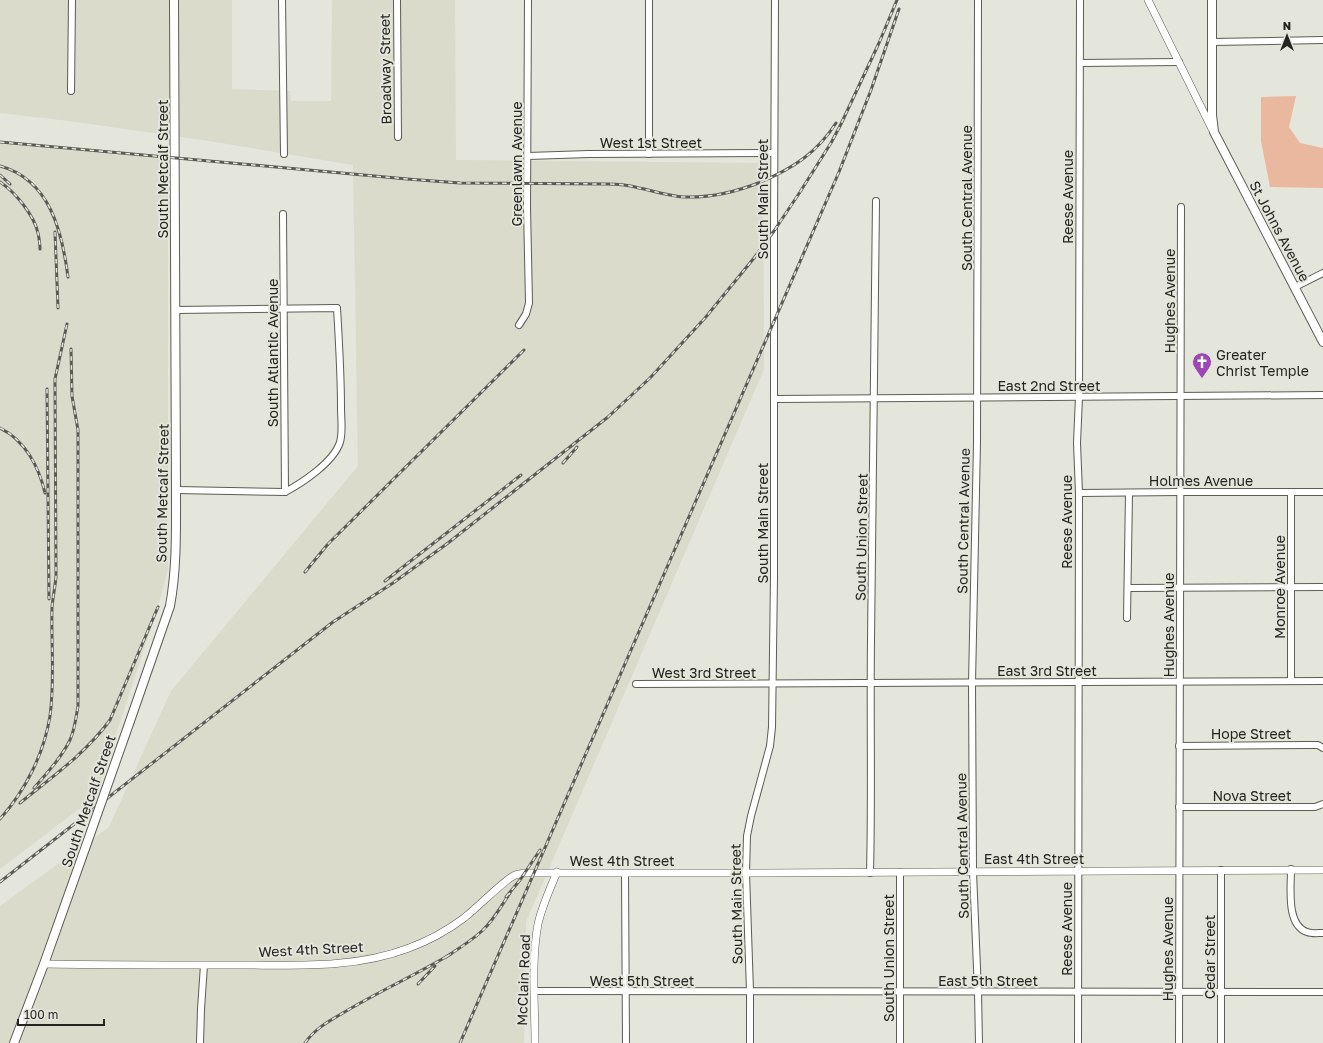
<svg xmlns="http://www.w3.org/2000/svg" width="1323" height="1043" viewBox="0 0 1323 1043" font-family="'Golos Text',sans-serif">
<rect width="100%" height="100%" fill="#e4e5db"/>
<g fill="#dadbca">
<path d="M0 0H232V89L290 91 291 101H331L332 0H455L456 160 763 163 764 369 526 922 524 1043H0V906L109 827 171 691 358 466 353 165 209 141 69 121 0 113Z"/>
<path d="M0 144 168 159V570L157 609 96 796 0 869Z"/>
</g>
<path fill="#e9b89e" d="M1296 96 1289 127 1300 143 1323 148V188L1270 187 1261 141V97Z"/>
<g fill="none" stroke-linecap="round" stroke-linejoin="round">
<g stroke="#5c5d54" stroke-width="8">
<g id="minor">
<path d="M282 0 284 154"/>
<path d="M397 0 398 137"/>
<path d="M978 0 977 443 972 683 973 872 978 992 979 1043"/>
<path d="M1212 42 1323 40"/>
<path d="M1080 63 1179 62"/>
<path d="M71 91 72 0"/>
<path d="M649 154V0"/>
<path d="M528 156 589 154 774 153"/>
<path d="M283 214 285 492"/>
<path d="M1295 287 1323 273"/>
<path d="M175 310 337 308C339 341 341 375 341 408 341 419 343 432 340 442 334 462 302 483 285 492L176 490"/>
<path d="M519 325 526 314 529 303 527 207 528 0"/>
<path d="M774 399 1323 395"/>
<path d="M1079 493 1179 492H1323"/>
<path d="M1128 588 1323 587"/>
<path d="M1127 618 1129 493"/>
<path d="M1291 681V492"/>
<path d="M636 684 1323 681"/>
<path d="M1179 746 1308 745H1318L1323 748"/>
<path d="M1179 807H1315L1323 804"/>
<path d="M1291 869C1291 888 1286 925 1307 932 1312 934 1318 933 1323 933"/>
<path d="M900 872V1043"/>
<path d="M625 873 626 1043"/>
<path d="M870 873C872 795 870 717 871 640 872 494 875 348 876 201"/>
<path d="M535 991 1323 992"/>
<path d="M200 1043 201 1009 204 965"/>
<path d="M750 1043V991L746 873 747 836 751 816 770 746 772 727 774 577V231L775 0"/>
<path d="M1078 1043 1079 493 1077 443 1079 397 1080 0"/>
<path d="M1179 1043 1181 207"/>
<path d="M1221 1043V870"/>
</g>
</g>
<g stroke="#5c5d54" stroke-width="8">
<g id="tertiary">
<path d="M1148 0 1212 129"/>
<path d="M44 964C109 965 173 965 238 965 295 965 354 969 409 948 428 941 448 930 464 918 480 905 494 890 510 878L515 875 524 873H746L1323 870"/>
<path d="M535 1043C535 1004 531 962 538 924 542 906 550 889 557 872"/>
</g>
</g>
<g stroke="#5c5d54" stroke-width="10">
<g id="secondary">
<path d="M1212 0V115L1214 132 1323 342"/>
<path d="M130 721 170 606C177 568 176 528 176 490L174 0"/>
<path d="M14 1043 44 964 87 843"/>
</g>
</g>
<use href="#minor" stroke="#fff" stroke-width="6"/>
<use href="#tertiary" stroke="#fff" stroke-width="7"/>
<use href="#secondary" stroke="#fff" stroke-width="8"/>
<g stroke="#5b5b56" stroke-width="3">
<g id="rail">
<path d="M0 142 407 179 460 183 606 184C617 184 629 185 639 188 654 191 669 196 684 197 711 198 736 192 761 182 793 168 817 153 836 123"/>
<path d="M0 166C50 180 62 231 68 277"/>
<path d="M0 175 10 184"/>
<path d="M0 182C15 192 34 215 38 233 39 238 40 244 40 249"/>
<path d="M55 232 58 308"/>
<path d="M47 389 49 599"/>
<path d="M0 428C25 440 39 467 45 493"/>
<path d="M563 463 577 447"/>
<path d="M305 572 328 544 524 350"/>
<path d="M385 581 521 475"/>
<path d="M34 788C47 773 61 758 70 740 75 729 76 717 78 706V430L72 396 71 349"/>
<path d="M20 803C52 777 86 753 110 720L158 607"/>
<path d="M0 819C25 791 44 754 50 716 55 680 51 643 52 607 53 597 55 587 56 577L55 379 67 324"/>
<path d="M0 882 333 622 393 583 448 543 608 417 650 378 705 318 754 258 774 231 800 192 831 143 841 124 879 43 897 0"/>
<path d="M506 897 520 880 540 850"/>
<path d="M446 957C458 949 471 941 482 931 494 920 501 906 510 893"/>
<path d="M418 984 435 966"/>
<path d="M305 1043C316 1027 333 1019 348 1010 382 990 417 974 451 954"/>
<path d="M460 1043 839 172 871 90 899 9"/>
</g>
</g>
<use href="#rail" stroke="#e4e5db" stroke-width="1.5" stroke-dasharray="4.5" stroke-linecap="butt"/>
<g stroke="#5c5d54" stroke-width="10" stroke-linecap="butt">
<path id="secondary-bridge" d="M87 843 130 721"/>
</g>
<use href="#secondary-bridge" stroke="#fff" stroke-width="8"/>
</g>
<defs>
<g id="church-pin" transform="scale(1)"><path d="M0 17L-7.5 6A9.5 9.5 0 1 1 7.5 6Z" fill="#9c47b5" stroke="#e4e5db"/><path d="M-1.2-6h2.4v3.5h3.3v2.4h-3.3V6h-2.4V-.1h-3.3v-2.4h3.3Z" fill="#fff"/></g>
</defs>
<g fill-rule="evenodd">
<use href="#church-pin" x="1202" y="362"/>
</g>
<g text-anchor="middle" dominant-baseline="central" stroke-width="4" stroke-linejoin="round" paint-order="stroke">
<g font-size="14" fill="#242421" stroke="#e4e5db">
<text transform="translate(385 69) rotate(-91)">Broadway Street</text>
<text x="651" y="142">West 1st Street</text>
<text transform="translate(516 164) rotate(-90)">Greenlawn Avenue</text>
<text transform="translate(162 169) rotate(-90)">South Metcalf Street</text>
<text transform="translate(1067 197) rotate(-90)">Reese Avenue</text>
<text transform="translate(966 198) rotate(-90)">South Central Avenue</text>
<text transform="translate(762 199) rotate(-90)">South Main Street</text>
<text transform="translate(1280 231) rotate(62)">St Johns Avenue</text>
<text transform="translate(1169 301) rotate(-90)">Hughes Avenue</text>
<text transform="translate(272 353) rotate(-90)">South Atlantic Avenue</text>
<text x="1049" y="385">East 2nd Street</text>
<text x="1201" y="480">Holmes Avenue</text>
<text transform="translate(162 493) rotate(-89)">South Metcalf Street</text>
<text transform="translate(963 521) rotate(-89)">South Central Avenue</text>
<text transform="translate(1066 522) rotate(-90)">Reese Avenue</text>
<text transform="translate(762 523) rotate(-90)">South Main Street</text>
<text transform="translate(861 537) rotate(-89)">South Union Street</text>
<text transform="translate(1279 587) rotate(-90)">Monroe Avenue</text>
<text transform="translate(1168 625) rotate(-90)">Hughes Avenue</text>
<text x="1047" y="670">East 3rd Street</text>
<text x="704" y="672">West 3rd Street</text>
<text x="1251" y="733">Hope Street</text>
<text x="1252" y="795">Nova Street</text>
<text transform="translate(88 801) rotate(-71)">South Metcalf Street</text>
<text transform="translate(962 846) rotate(-91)">South Central Avenue</text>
<text x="1034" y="858">East 4th Street</text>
<text x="622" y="860">West 4th Street</text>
<text transform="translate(736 904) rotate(-91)">South Main Street</text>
<text transform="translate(1066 929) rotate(-90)">Reese Avenue</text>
<text transform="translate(311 949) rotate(-3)">West 4th Street</text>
<text transform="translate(1167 949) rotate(-90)">Hughes Avenue</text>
<text transform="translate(1209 957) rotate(-90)">Cedar Street</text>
<text transform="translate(888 958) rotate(-90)">South Union Street</text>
<text transform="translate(523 980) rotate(-88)">McClain Road</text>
<text x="642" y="980">West 5th Street</text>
<text x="988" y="980">East 5th Street</text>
</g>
<g font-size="14" fill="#242421" stroke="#e4e5db" text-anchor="start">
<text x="1216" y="354">Greater<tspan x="1216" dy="16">Christ Temple</tspan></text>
</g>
</g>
<g transform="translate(1287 36)" stroke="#e4e5db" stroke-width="3" paint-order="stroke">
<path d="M0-3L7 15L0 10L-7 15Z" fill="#242421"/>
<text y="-6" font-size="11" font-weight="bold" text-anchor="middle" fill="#242421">N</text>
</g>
<path d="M18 1019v6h86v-6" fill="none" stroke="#242421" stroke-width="2"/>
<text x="24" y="1019" font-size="12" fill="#242421" stroke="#e4e5db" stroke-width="3" paint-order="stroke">100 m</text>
</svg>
